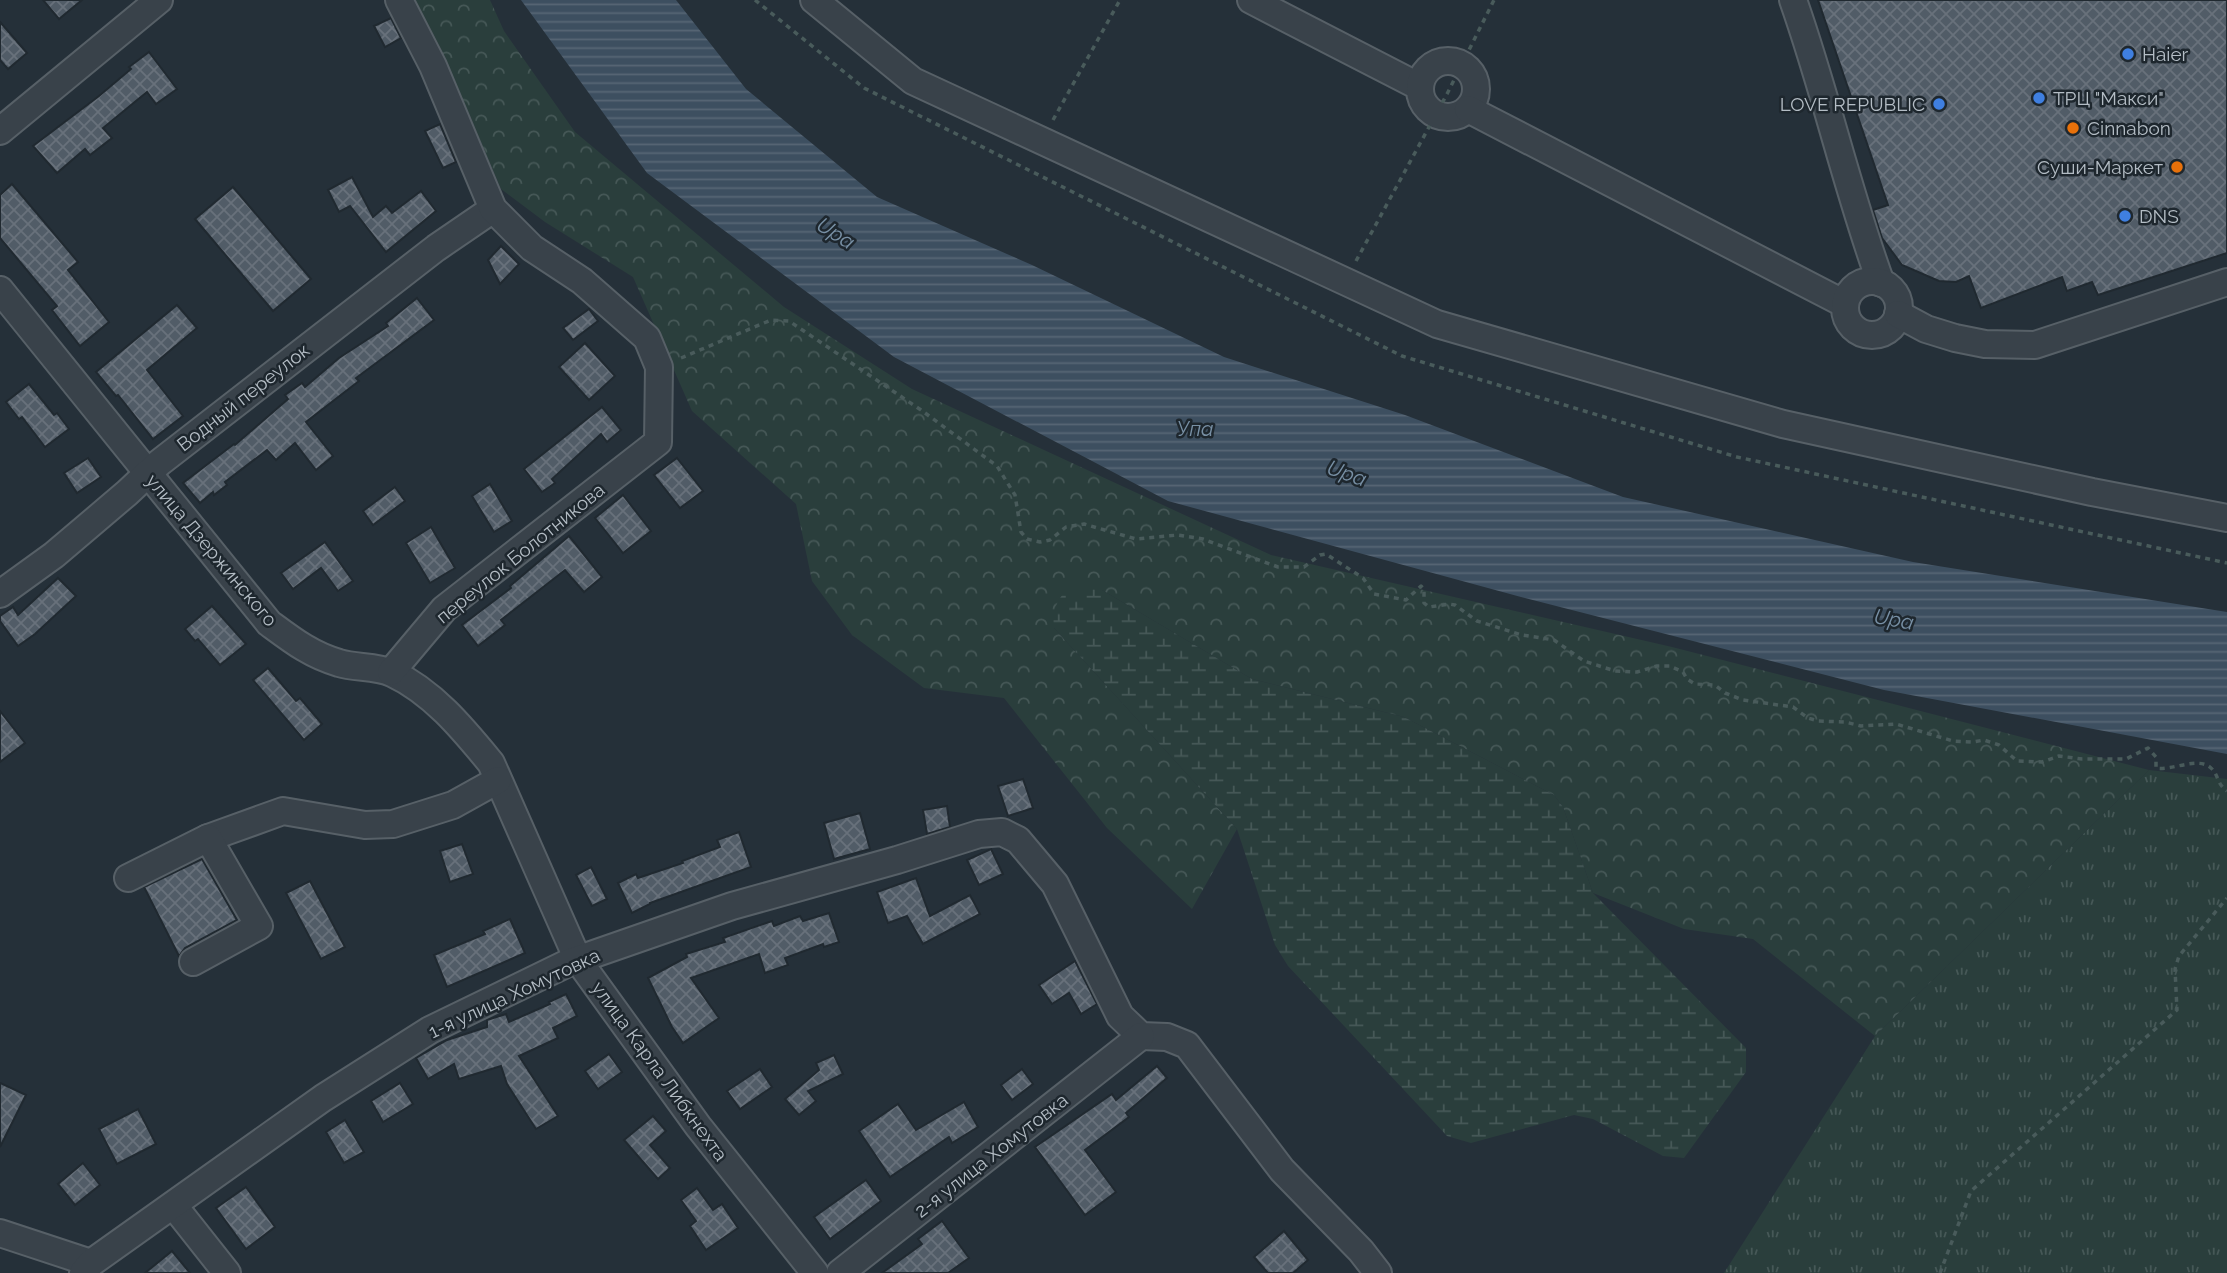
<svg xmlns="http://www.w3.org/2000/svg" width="2227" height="1273" viewBox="0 0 2227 1273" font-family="Raleway,sans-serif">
<defs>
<pattern id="grass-tufts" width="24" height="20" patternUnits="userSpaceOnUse" patternTransform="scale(1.75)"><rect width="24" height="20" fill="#2a3e3c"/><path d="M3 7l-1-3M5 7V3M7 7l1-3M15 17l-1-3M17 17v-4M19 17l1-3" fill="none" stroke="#465857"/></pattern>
<pattern id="forest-crowns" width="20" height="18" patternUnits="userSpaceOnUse" patternTransform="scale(1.75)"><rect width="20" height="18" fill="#2a3e3c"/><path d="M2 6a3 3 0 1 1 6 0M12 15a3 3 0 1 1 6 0" fill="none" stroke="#465857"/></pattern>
<pattern id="wetland-marsh" width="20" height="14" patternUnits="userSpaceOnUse" patternTransform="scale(1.75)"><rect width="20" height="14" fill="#2a3e3c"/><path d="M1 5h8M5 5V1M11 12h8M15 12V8" fill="none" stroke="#465857"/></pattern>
<pattern id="water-rules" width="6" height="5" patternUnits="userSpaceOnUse" patternTransform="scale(1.75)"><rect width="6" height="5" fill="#3d4f60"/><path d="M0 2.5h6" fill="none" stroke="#576675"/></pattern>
<pattern id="building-cross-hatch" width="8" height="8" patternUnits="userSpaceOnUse" patternTransform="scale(1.75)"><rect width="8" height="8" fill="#515c67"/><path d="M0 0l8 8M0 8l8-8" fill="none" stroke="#68717b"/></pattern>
</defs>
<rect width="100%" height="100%" fill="#253039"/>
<path fill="url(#grass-tufts)" d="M2149 770 2227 779V1273H1724L1875 1036Z"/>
<path fill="url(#forest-crowns)" d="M415 0H490L504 31 575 132 784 307 912 389 1271 555 1672 647 2149 770 1875 1036 1753 939 1684 929 1593 893 1563 807 1554 795 1404 717 1252 679 1102 590 1054 628 1237 829 1192 909 1107 828 1004 698 924 688 852 635 812 581 796 504 692 411 633 277 545 222 501 189 450 70Z"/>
<path fill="url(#wetland-marsh)" d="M1073 586H1088L1102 590 1252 679 1404 717 1554 795 1563 807 1593 893 1746 1048V1072L1684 1158 1663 1156 1593 1119 1574 1115 1471 1143 1447 1136 1288 966 1275 945 1237 829 1054 628C1052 610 1057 596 1073 586Z"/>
<path fill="url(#water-rules)" d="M521 0H676L746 89 877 197 1032 265 1224 357 1405 415 1623 497 1913 562 2227 612V754L1884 690 1521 597 1168 501 894 357 647 173Z"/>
<g fill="url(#building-cross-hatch)" stroke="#202930" stroke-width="2">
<path d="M43 0H82L59 19Z"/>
<path d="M1818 0H2227V253L2098 295 2092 282 2067 291 2062 277 1981 308 1969 276 1956 282 1939 281 1902 265 1882 238 1873 210 1888 205Z"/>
<path d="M391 18 401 38 385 47 374 26Z"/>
<path d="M0 22 27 53 8 69 0 60Z"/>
<path d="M149 52 177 89 156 104 147 92 103 128 112 138 90 155 85 149 57 173 33 146 99 96 131 69 129 67Z"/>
<path d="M440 124 456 162 443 168 425 131Z"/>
<path d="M352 177 373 217 386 206 392 213 421 191 436 211 386 252 350 206 339 212 328 190Z"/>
<path d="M12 184 78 262 68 270 109 322 80 346 52 310 57 306 0 238V195Z"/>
<path d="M233 187 311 279 273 311 195 219Z"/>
<path d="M501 246 519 264 500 284 488 260Z"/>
<path d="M417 298 434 320 356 378 359 381 306 422 333 456 316 470 295 443 276 460 267 450 225 482 227 485 214 495 213 492 200 503 183 483 234 444 235 445 288 399 285 395 302 383 305 387 339 358 388 326 386 323Z"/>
<path d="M177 305 197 328 147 370 183 416 153 439 118 395 116 396 96 372Z"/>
<path d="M589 309 598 321 573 340 563 328Z"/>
<path d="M585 343 615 376 589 400 559 367Z"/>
<path d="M29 384 54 415 57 413 69 429 45 447 22 417 19 419 6 402Z"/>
<path d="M602 407 621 430 607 442 601 434 552 479 555 483 542 492 524 469Z"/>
<path d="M88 458 101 477 77 493 64 473Z"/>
<path d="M677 458 703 491 680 508 654 475Z"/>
<path d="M490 484 512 521 494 532 472 496Z"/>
<path d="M395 487 405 501 373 525 363 511Z"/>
<path d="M623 495 651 531 623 553 595 518Z"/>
<path d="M431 527 455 568 430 583 406 543Z"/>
<path d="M569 536 602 577 584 592 565 570 501 620 505 625 478 646 462 625 511 588 510 586Z"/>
<path d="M325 542 353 581 338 591 321 568 293 589 281 573Z"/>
<path d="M58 578 76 596 35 634 18 646 0 621V616L13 607 18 615Z"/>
<path d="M212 606 246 644 220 665 198 639 195 641 185 629Z"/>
<path d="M268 668 296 701 300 698 322 724 304 740 253 680Z"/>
<path d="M0 711 25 743 0 762Z"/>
<path d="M1023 779 1033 808 1008 816 998 786Z"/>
<path d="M947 806 950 827 927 834 923 810Z"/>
<path d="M860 813 870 849 834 859 824 823Z"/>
<path d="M739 832 751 867 650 903V904L632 913 618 883 636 874 638 878 683 863 682 861 720 847 717 840Z"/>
<path d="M462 844 473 874 450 882 440 851Z"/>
<path d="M991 849 1003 874 979 885 967 860Z"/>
<path d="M202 859 237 920 185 948 179 956 144 887Z"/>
<path d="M591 867 607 899 592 906 576 875Z"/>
<path d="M916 878 930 916 970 895 980 914 923 944 907 916 888 923 877 892Z"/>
<path d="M310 881 345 947 321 959 286 893Z"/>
<path d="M829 913 839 942 824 947 823 944 785 958 788 965 765 973 759 954 691 978 719 1018 683 1043 672 1027 648 978 687 957 686 954 725 942 723 938 772 921 774 926 800 916 803 921Z"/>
<path d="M510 919 525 953 447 987 434 955 485 934 483 931Z"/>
<path d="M1075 961 1097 1004 1081 1014 1069 993 1052 1004 1039 985Z"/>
<path d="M566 994 577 1016 553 1028 558 1038 519 1056 558 1116 536 1129 507 1084 501 1066 459 1079 454 1064 428 1079 416 1058 447 1040 487 1027V1020L506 1014 509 1022 550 1004 549 1002Z"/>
<path d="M609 1054 622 1072 598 1089 585 1071Z"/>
<path d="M834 1055 843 1074 808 1091 816 1101 799 1115 785 1099 819 1070 816 1063Z"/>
<path d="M1157 1066 1167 1078 1126 1113 1129 1117 1085 1150 1116 1192 1085 1215 1035 1147 1112 1094 1116 1100Z"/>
<path d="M760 1069 772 1087 740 1109 727 1091Z"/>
<path d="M1022 1069 1033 1084 1012 1100 1001 1085Z"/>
<path d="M0 1083 26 1095 0 1147Z"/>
<path d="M400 1083 413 1104 383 1122 371 1101Z"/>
<path d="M964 1102 978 1127 952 1143 949 1137 890 1177 859 1131 898 1104 916 1130Z"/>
<path d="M138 1109 156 1144 117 1164 99 1129Z"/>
<path d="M653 1116 666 1131 650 1145 670 1168 658 1179 624 1140Z"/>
<path d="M345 1120 364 1152 344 1163 326 1132Z"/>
<path d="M83 1163 100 1185 75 1205 58 1184Z"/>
<path d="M866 1180 881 1201 830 1239 814 1217Z"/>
<path d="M246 1187 275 1227 246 1249 216 1208Z"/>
<path d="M697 1188 713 1210 722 1204 738 1228 706 1250 690 1226 696 1221 681 1200Z"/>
<path d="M942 1221 969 1258 948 1273H882L922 1244 918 1239Z"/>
<path d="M1284 1231 1308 1260 1293 1273H1268L1254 1257Z"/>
<path d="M172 1251 190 1273H145Z"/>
</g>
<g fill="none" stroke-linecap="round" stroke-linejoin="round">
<g stroke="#576067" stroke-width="30">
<g id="minor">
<path d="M814 0 913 81 1437 324 1783 424 2092 492 2227 518"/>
<path d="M1251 0 1420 87"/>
<path d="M1793 0C1826 93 1847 190 1881 283"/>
<circle cx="1448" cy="89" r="28"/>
<path d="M1468 109 1845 304"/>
<path d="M0 131 159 0"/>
<circle cx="1872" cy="308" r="27"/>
<path d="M0 290 269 623C292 640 311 655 339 663 355 668 376 666 392 673 433 692 463 729 491 763L578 960 698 1126 815 1273"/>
<path d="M1898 314 1926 329 1955 338 1985 344 2035 345 2227 282"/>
<path d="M0 594 54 555 127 493 159 463 436 248 493 209"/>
<path d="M391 672 444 609 658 442 659 367 647 338 582 281 532 248 493 209 433 66 399 0"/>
<path d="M208 838 283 811 365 825 393 824 453 805 498 780"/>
<path d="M128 878 208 838 259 926 193 962"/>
<path d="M174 1206 227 1273"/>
<path d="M0 1233 91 1263"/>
<path d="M83 1273 91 1263 323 1098 430 1030 568 963 732 906 897 860 979 834 1002 832 1018 840 1055 884 1120 1016 1141 1036 1167 1037 1187 1045 1282 1170 1361 1251 1378 1273"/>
<path d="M840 1273 1141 1036"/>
</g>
</g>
<g stroke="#495b5b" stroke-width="3.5" stroke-dasharray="5 5" stroke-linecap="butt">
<path d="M755 0 864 88 1402 356 1737 457 2227 563"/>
<path d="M1053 120 1120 0"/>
<path d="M1356 261 1447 94 1494 0"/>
<path d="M681 358 771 320 789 321 921 410 997 466 1015 495 1021 532 1027 539 1040 542 1050 540 1066 527 1084 524 1136 539 1178 535 1203 539 1278 567H1304L1320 555 1326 554 1363 578 1374 594 1406 600 1421 586 1424 589V603L1429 607 1449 604 1455 605 1477 621 1522 635 1554 640 1584 661 1615 671 1637 672 1657 666H1670L1683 672 1687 679 1695 684 1715 685 1725 693 1743 700 1793 707 1808 718 1818 721 1845 722 1861 726 1896 724 1953 741 1973 742 1984 740 1999 745 2017 761 2042 762 2059 756 2082 759H2126L2148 748 2156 757V768C2172 771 2198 756 2211 768 2219 775 2216 783 2227 791"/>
<path d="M1940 1273 1971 1191 2177 1010 2175 969 2179 956 2227 898"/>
</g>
<use href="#minor" stroke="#39424a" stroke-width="26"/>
</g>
<g fill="#3f7fe0" stroke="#1e272e" stroke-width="2.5">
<circle cx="2128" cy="54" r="7"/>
<circle cx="2039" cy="98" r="7"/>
<circle cx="1939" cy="104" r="7"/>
<circle cx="2125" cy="216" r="7"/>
</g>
<g fill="#e8710a" stroke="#1e272e" stroke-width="2.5">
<circle cx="2073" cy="128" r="7"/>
<circle cx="2177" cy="167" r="7"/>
</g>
<g text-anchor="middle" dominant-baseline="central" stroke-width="5" stroke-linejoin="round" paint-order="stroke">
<g font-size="19" fill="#b4bdc5" stroke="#1e272e" text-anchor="start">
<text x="2142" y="54">Haier</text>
<text x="2053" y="98">ТРЦ "Макси"</text>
<text x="1925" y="104" text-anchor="end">LOVE REPUBLIC</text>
<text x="2087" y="128">Cinnabon</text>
<text x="2163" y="167" text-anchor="end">Суши-Маркет</text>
<text x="2139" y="216">DNS</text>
</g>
<g font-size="19" fill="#b4bdc5" stroke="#1e272e">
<text transform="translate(243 397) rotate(-38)">Водный переулок</text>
<text transform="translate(212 550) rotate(50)">улица Дзержинского</text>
<text transform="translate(520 553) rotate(-39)">переулок Болотникова</text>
<text transform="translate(514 993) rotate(-25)">1-я улица Хомутовка</text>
<text transform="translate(660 1071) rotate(54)">улица Карла Либкнехта</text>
<text transform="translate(991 1155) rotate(-38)">2-я улица Хомутовка</text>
</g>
<g font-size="21" font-style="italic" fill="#7890a5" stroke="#1e272e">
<text transform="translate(836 233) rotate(33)">Upa</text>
<text x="1195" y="428">Упа</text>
<text transform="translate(1347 473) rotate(20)">Upa</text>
<text transform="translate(1894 619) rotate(10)">Upa</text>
</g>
</g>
</svg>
